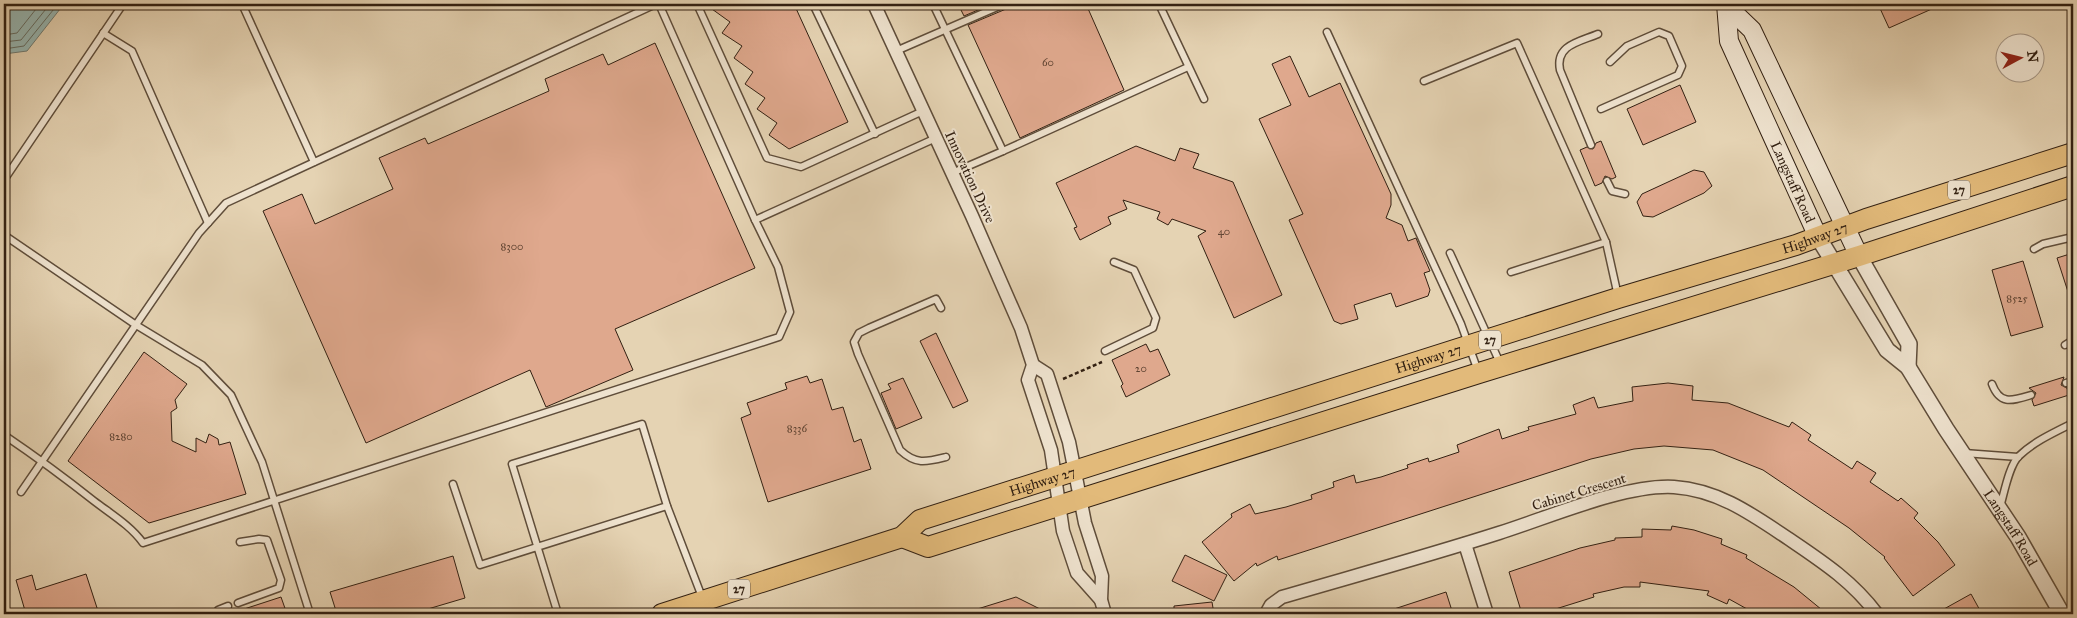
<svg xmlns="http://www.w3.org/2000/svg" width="2077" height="618" viewBox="0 0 2077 618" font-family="'IM FELL Great Primer',serif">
<rect width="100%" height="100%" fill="#e5d3b3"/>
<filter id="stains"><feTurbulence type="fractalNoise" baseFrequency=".004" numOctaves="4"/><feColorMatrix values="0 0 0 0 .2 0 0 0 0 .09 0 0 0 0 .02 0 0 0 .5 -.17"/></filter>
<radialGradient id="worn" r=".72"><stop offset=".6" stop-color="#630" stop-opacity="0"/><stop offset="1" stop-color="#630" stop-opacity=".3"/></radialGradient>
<path fill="#97b7b3" stroke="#6f7b73" d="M4 4H64L27 51 4 54Z"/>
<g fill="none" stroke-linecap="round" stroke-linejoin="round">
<g stroke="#646c62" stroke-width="1">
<path d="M4 35 17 33 40 4"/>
<path d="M4 42 21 40 50 4"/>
<path d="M4 49 24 46 58 4"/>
</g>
</g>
<g fill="#dfa88d" stroke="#322012">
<path d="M705 4H794L848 122 789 149 769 135 777 123 757 109 765 98 745 84 753 72 734 58 742 46 722 33 730 22Z"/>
<path d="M958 4H992L964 16Z"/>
<path d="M1009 4H1086L1124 90 1020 138 968 25 1006 9Z"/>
<path d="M1878 4H1943L1889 28Z"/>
<path d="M655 43 755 268 615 329 633 370 546 407 530 370 366 443 263 211 302 194 315 224 393 189 379 158 425 138 428 144 549 91 545 79 603 54 608 65Z"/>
<path d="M1290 56 1309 97 1340 83 1391 194V205L1386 218 1402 225 1408 241 1416 238 1420 248 1430 271 1424 273 1430 290 1428 296 1396 307 1391 293 1354 305 1358 319 1341 324 1334 321 1289 220 1303 214 1259 119 1291 105 1272 64Z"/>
<path d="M1680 85 1696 122 1643 145 1627 109Z"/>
<path d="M1601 141 1616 177 1612 179 1605 176 1602 183 1595 186 1580 150 1587 147 1593 149 1596 143Z"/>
<path d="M1136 146 1175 161 1180 148 1199 154 1193 168 1233 182 1282 295 1234 318 1198 236 1206 231 1172 219 1168 225 1157 219 1160 212 1123 200 1127 209 1108 217 1111 224 1080 240 1074 228 1077 227 1056 183Z"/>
<path d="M1694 170 1704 172 1712 186 1704 193 1653 217 1643 216 1637 202 1642 194Z"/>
<path d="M2073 253V301H2071L2057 258Z"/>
<path d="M2023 261 2043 327 2011 336 1992 270Z"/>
<path d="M936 333 968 401 953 408 920 341Z"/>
<path d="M1146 344 1150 352 1158 349 1170 375 1126 397 1121 386 1123 384 1112 360Z"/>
<path d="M144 352 187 384 175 400 177 408 171 412 172 441 196 452V438L206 443 209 434 218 439 219 445 230 442 246 494 149 523 68 461Z"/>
<path d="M807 376 810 383 822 379 832 410 843 407 854 442 861 439 871 469 768 502 741 418 751 414 747 403 787 389 785 383Z"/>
<path d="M2064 377 2061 385 2067 388 2069 395 2034 406 2032 400 2036 393 2029 388Z"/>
<path d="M903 378 922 418 896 429 881 393 891 389 888 384Z"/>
<path d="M1668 383 1693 386 1692 400 1728 403 1789 427 1792 422 1811 435 1808 440 1852 469 1857 461 1876 473 1870 482 1898 501 1901 498 1918 513 1914 518 1938 542 1955 565 1913 596 1884 558 1885 557 1849 528 1763 470 1713 450 1664 446 1634 449 1591 459 1278 560 1277 556 1257 566 1256 563 1234 581 1202 542 1232 517 1231 514 1250 504 1255 514 1286 507 1312 499 1311 495 1334 487 1333 482 1354 475 1356 483 1381 477 1408 468 1407 465 1428 458 1429 462 1459 452 1457 445 1499 429 1502 439 1529 430 1528 427 1576 414 1573 405 1594 397 1598 408 1633 401 1632 387Z"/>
<path d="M1672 526 1694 530 1722 539 1721 544 1747 555 1746 558 1794 587 1827 614H1756L1729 599 1727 604 1707 595 1709 591 1640 582V587H1624L1593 594 1594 597 1546 612 1547 614H1522L1509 572 1580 548 1615 540V538L1642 537V529L1671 530Z"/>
<path d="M1185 555 1227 575 1214 601 1172 581Z"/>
<path d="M453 556 465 598 411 614H337L330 592Z"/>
<path d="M86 574 99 614H26L16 580 32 575 36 590Z"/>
<path d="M1446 592 1453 614H1385V612Z"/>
<path d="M1971 594 1982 614H1935Z"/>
<path d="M281 597 287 614H235V612Z"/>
<path d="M1016 597 1050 614H971V611Z"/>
<path d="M1212 602 1214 614H1174V606Z"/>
</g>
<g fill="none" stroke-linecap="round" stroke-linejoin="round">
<g stroke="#5f4d3a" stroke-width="9">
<g id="service">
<path d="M242 4 314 162"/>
<path d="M697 4 767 158 801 167 923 111"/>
<path d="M813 4 875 134"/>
<path d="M933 4 1003 151 952 173"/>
<path d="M1159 4 1204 99"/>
<path d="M1327 32 1461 324 1478 371"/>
<path d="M103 33 132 51 208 223"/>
<path d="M896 51 1004 4"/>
<path d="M1424 81 1517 43 1606 242 1618 296"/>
<path d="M1601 109 1678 75 1682 66 1669 36 1659 32 1627 46 1610 62"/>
<path d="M1591 145 1560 70C1555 45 1579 42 1598 34"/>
<path d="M1003 151 1188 67"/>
<path d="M4 180 123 4"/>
<path d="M1607 181 1612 191 1625 194"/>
<path d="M755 220 936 138"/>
<path d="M4 235 136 325 202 365 231 395 262 462 310 614"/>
<path d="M2034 249 2043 244 2073 237"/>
<path d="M1450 253 1500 363"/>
<path d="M1511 272 1606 242"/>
<path d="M941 308 936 299 869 328 859 333 854 342 858 354 900 450C916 465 926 462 946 457"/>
<path d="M2065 345 2073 340"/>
<path d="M1105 351 1153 328 1156 318 1134 270 1114 262"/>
<path d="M2066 383 2073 381"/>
<path d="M1992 384C2000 405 2011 401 2031 395"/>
<path d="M4 435C35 456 65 478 94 501 111 514 131 526 143 543L779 337 790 312 778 267 755 220 659 4"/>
<path d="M1964 453 2018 457"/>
<path d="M453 484 480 565 667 506 642 424 512 464 558 614"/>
<path d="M21 492 199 233 226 203 656 4"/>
<path d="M667 506 702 597"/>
<path d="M2000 507C2004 494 2009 465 2019 456 2033 442 2055 432 2073 423"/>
<path d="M238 603 279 588 281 580 267 540 259 539 240 542"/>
<path d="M218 610 228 606"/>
</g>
</g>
<g stroke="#5f4d3a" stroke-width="15">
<g id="minor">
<path d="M874 4 972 216 1021 328 1033 365 1028 380 1051 450 1063 531 1077 573 1101 600"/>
<path d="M1033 365 1047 374 1069 442 1085 523 1102 576 1101 600 1105 614"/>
<path d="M1465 544 1487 614"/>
<path d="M1266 614 1271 605 1282 597C1354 576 1427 556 1499 533 1547 518 1625 484 1674 487 1719 490 1753 515 1789 539 1823 562 1852 581 1877 614"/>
</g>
</g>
<g stroke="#5f4d3a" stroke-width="18">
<g id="tertiary">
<path id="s1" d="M1818 237 1887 350 1908 367 1946 429 2018 537 2062 614"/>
<path d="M1859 256 1909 344 1908 367"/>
</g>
</g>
<g stroke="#322012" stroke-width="20">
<g id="secondary">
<path id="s2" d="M1726 4 1729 41 1818 237"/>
<path d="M1727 6 1752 30 1859 256"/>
</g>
</g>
<g stroke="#322012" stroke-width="22">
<g id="primary">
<path d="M902 537 928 547 1479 373 1859 256 2073 186"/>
<path id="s3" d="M662 614 902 537 920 520 1618 298 1796 245 1866 219 2073 153"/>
</g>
</g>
<path stroke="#322012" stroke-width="2.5" stroke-dasharray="4 2.5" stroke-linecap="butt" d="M1063 379 1102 362"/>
<use href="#service" stroke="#eee2ce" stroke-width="6"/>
<use href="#minor" stroke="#eee2ce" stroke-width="12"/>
<use href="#tertiary" stroke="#eee2ce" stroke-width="15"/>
<use href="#secondary" stroke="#eee2ce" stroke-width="18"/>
<use href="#primary" stroke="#e2ba7a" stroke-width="20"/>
</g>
<g text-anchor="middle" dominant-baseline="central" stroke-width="4" stroke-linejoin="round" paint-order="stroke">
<g font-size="11" fill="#5d4231">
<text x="1048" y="62">60</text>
<text x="1224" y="231">40</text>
<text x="512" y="246">8300</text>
<text x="2017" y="298">8525</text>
<text x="1141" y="368">20</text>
<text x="797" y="428">8336</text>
<text x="121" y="436">8280</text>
</g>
<g fill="#eee2ce" stroke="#6a5a4a" stroke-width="1">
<rect x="1948" y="180.5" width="22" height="19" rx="4"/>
<rect x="1479" y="330.5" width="22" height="19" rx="4"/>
<rect x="728" y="579.5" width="22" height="19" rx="4"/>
</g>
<g font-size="12" font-weight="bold" fill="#322012">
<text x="1959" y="190">27</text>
<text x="1490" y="340">27</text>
<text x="739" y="589">27</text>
</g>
<g font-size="14" fill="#322012" stroke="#eee2ce">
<text transform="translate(970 177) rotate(65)">Innovation Drive</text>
<text stroke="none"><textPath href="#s2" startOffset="192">Langstaff Road</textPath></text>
<text stroke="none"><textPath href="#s3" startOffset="1215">Highway 27</textPath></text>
<text stroke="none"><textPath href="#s3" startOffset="810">Highway 27</textPath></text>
<text stroke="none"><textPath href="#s3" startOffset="405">Highway 27</textPath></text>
<text transform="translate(1579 492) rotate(-17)">Cabinet Crescent</text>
<text stroke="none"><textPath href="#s1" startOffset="350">Langstaff Road</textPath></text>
</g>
</g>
<rect width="2077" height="618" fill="none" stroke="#e5d3b3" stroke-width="20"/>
<rect x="5" y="5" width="2067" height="608" fill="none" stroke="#322012" stroke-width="2.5"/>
<rect x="10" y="10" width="2057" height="598" fill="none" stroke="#322012"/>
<g transform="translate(2020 58) rotate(83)"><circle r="24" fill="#eee2ce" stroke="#a39483"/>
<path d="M0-4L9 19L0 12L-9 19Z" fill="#8f2418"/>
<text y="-8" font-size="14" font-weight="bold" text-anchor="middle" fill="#322012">N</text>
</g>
<rect width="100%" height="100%" filter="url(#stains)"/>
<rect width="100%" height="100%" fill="url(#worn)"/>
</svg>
